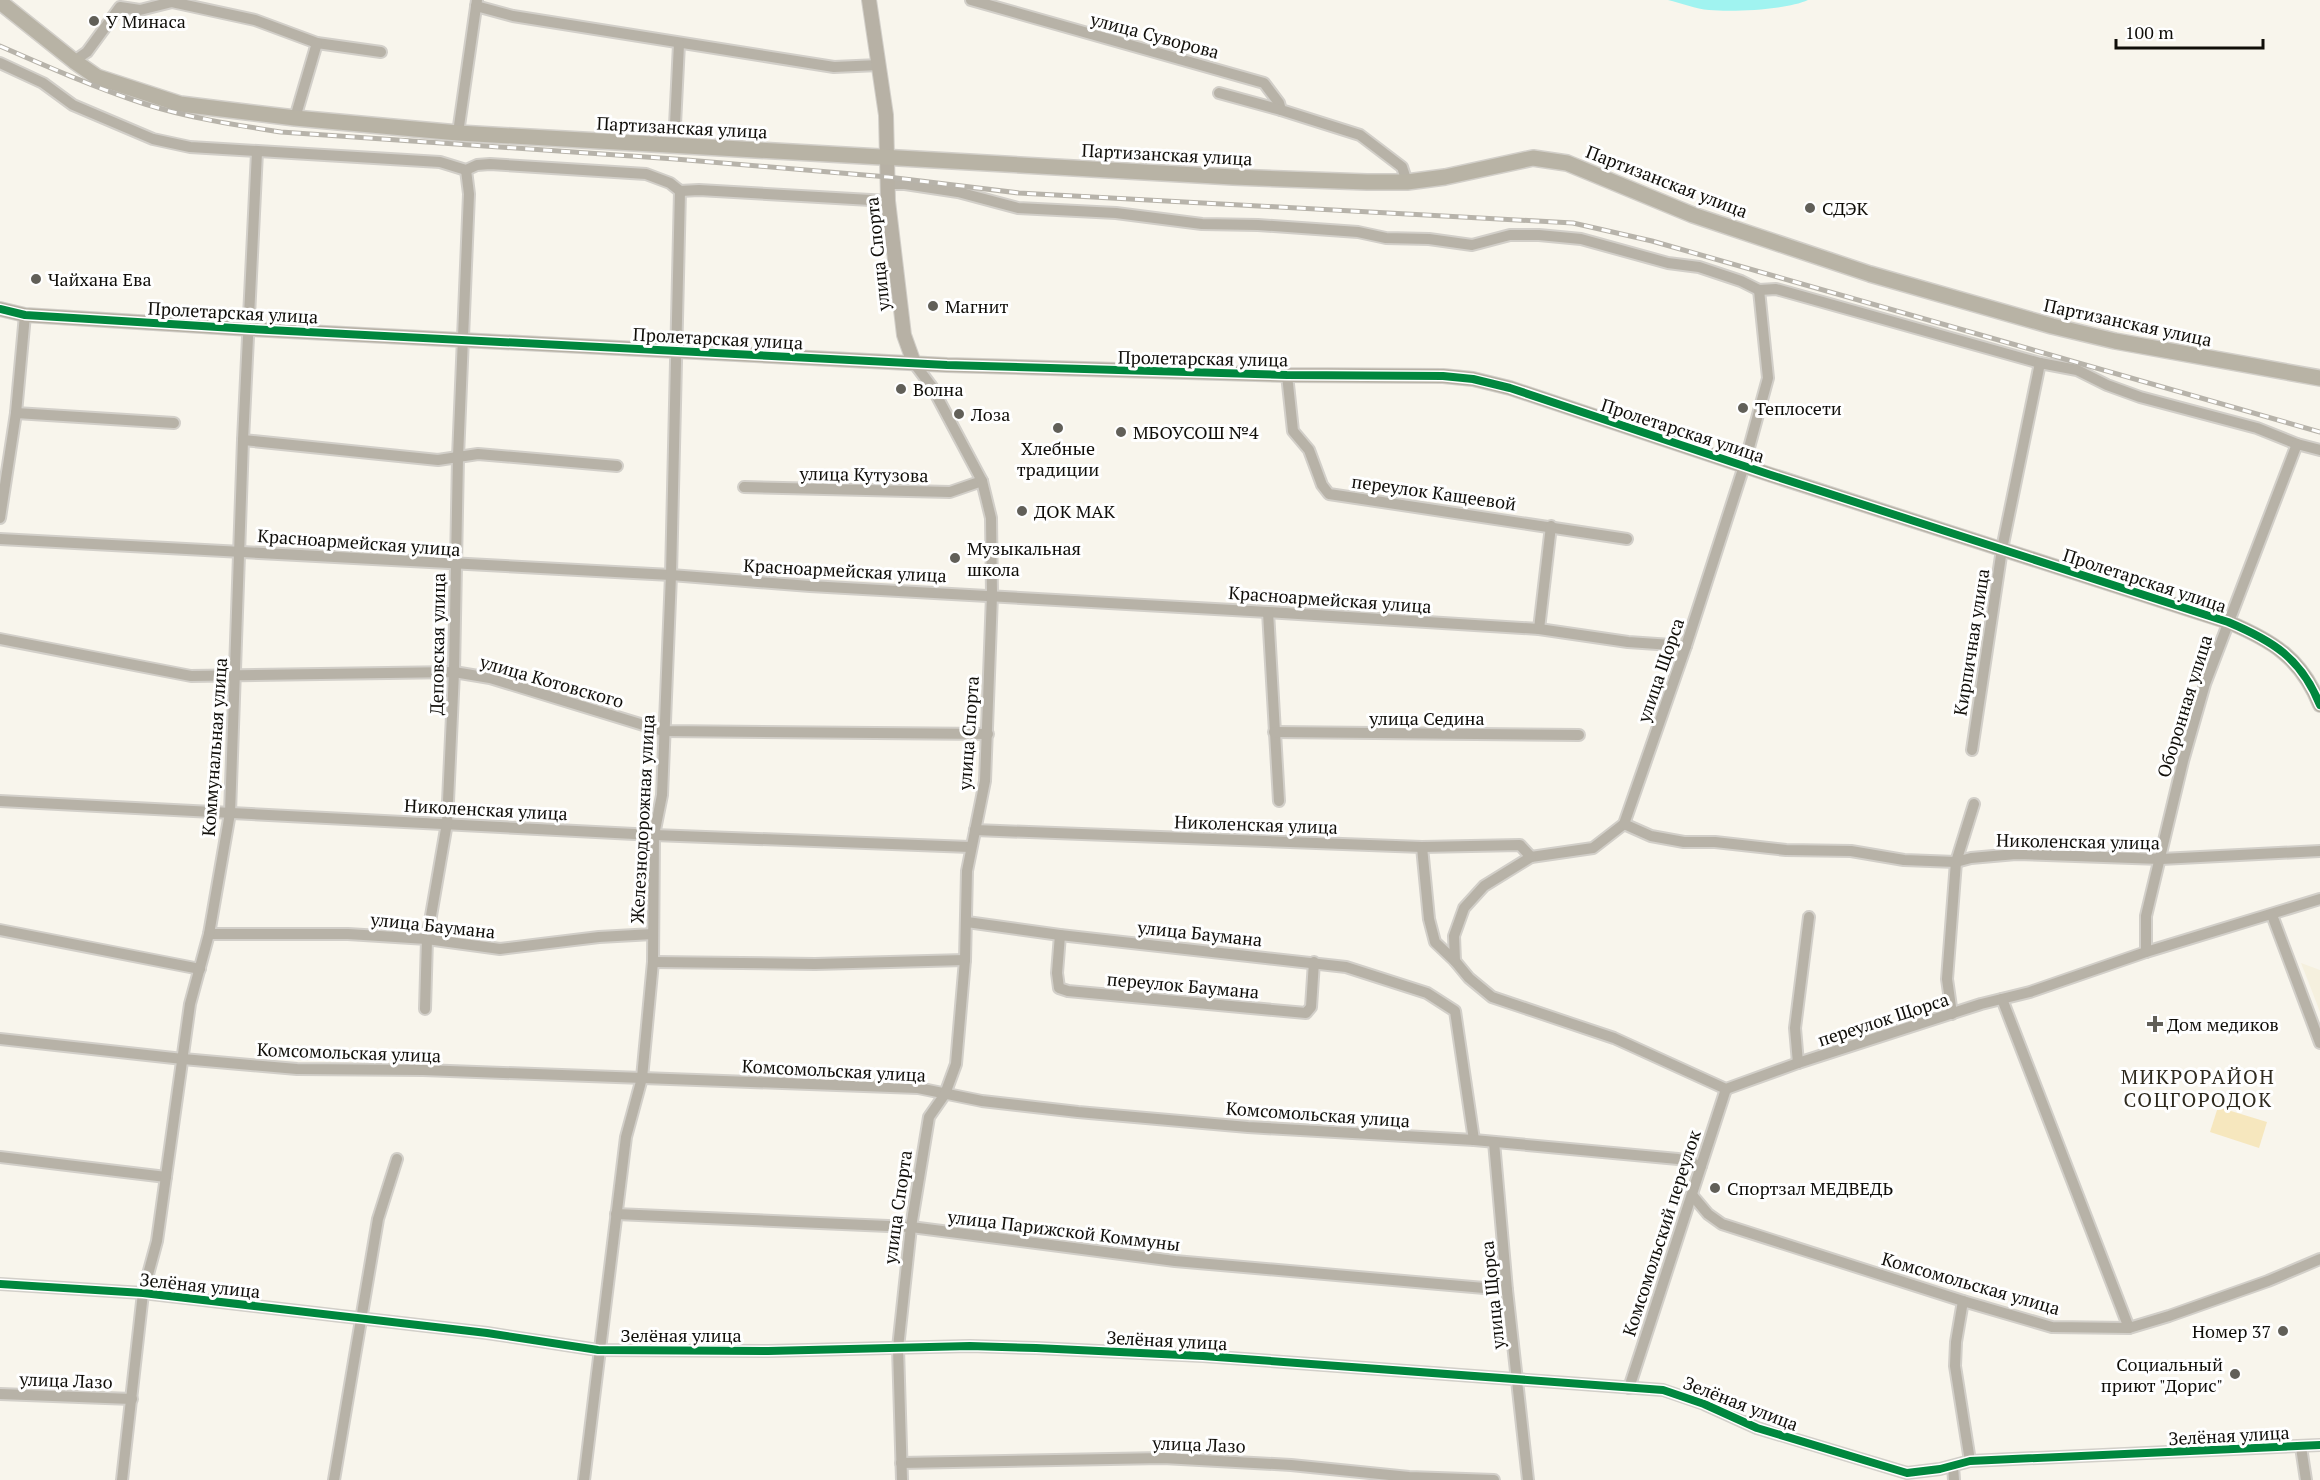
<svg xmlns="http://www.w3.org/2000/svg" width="2320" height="1480" viewBox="0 0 2320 1480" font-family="'PT Serif',serif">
<rect width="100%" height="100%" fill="#f8f5ec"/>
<path fill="#f5f0de" d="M2301 963 2320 970V1012L2310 986Z"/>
<path fill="#f6e7be" d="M2218 1107 2267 1122 2259 1148 2210 1132Z"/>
<path fill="#a0f3f0" d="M1668 0H1808C1786 10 1734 12 1709 10 1696 9 1681 3 1668 0Z"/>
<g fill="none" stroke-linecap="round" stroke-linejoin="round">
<g stroke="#d2cfc9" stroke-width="14">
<g id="street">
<path d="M971 0 1264 83 1279 103 1281 110 1360 135 1402 167 1407 182"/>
<path d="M476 6 513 16 834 67 879 65"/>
<path d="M74 61 87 52 120 7 140 10 172 2 255 20 317 43 381 52"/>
<path d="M0 63 43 83 73 105 153 139 190 147 440 162 466 170 477 165 490 164 646 174 670 183 680 191 699 190 888 201"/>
<path d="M1219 93 1281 110"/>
<path d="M295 118 317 43"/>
<path d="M675 125 679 44"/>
<path d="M458 133 477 0"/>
<path d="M888 184H905L958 192 1018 208 1116 213 1202 224 1258 225 1358 232 1386 238 1429 239 1472 245 1510 235H1539L1581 239 1668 263 1699 267 1741 281 1759 290 1776 289 2040 363 2077 370 2107 385 2140 397 2257 428 2297 444 2320 450"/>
<path d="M1759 290 1768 378 1744 466 1686 646 1624 824 1593 848 1531 857 1484 886 1464 908 1454 936 1455 961 1469 978 1492 997 1614 1038 1726 1089 1798 1063 1981 1004 2030 992 2146 952 2320 899"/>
<path d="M1287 375 1293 431 1309 450 1322 485 1329 494 1627 539"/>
<path d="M16 413 174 423"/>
<path d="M243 440 438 460 478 454 617 466"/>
<path d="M744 487 950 492 982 481"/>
<path d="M0 518 16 413 25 315"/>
<path d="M0 539 671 575 810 586 1268 612 1539 629 1628 642 1686 646"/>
<path d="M1268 612 1279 801"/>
<path d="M1539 629 1551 526"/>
<path d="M0 639 191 676 454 672 490 678 663 731 988 734"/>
<path d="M1274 732 1579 735"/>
<path d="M1972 750 2002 549 2040 363"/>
<path d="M0 801 654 835 970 847"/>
<path d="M1624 824 1651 836 1684 842H1715L1786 850 1851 851 1904 860 1956 862 1971 858 2016 854 2161 859 2320 851"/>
<path d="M975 830 1422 847 1520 845 1531 857"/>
<path d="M1422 847 1429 919 1435 942 1455 961"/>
<path d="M2272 915 2320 1043"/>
<path d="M967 922 1060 935 1346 967 1427 993 1455 1011 1474 1140"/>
<path d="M0 930 200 969"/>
<path d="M209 934H348L427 939 500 949 599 937 653 934"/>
<path d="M1060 935 1057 973 1059 988 1068 991 1306 1013 1311 1007 1314 962"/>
<path d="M2146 952V916L2183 761 2205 684 2297 444"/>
<path d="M653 962 815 964 965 960"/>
<path d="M2002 999 2129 1328"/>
<path d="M425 1009 427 939 447 823 454 672 458 457 469 194 466 170"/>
<path d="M1952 1014 1947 979 1956 862 1974 804"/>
<path d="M0 1039 183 1059 297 1069 423 1070 918 1088 982 1101 1078 1112 1248 1127 1474 1140 1678 1159 1701 1166"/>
<path d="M1798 1063 1795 1028 1809 917"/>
<path d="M1494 1142 1507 1290 1528 1480"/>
<path d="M0 1157 166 1177"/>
<path d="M1692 1195 1708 1214 1722 1224 1963 1301 2052 1327 2129 1328 2169 1316 2268 1281 2320 1259"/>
<path d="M616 1214 911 1227 1175 1261 1507 1290"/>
<path d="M0 1284 143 1293 487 1333 598 1350 768 1351 970 1346 1036 1348 1203 1356 1663 1390 1704 1404 1757 1428 1907 1473 1940 1469 1970 1461 2320 1445"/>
<path d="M1963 1301 1956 1342 1955 1366 1970 1461"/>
<path d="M1629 1388 1726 1089"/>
<path d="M0 1394 132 1399"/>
<path d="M2301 1447 2306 1480"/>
<path d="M901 1463 1163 1458 1291 1465 1409 1477 1494 1480"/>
<path d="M1953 1466 1954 1480"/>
<path d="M122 1480 143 1293 157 1241 190 1004 209 934 230 813 243 440 257 152"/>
<path d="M334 1480 378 1219 397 1159"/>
<path d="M584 1480 626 1137 642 1078 653 962 654 835 662 795 671 575 680 191"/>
<path d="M902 1480 898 1348 911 1227 929 1117 945 1094 956 1064 965 960 967 871 985 781 992 595 991 518 982 481 932 387 914 363"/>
</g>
</g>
<g stroke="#d2cfc9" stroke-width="16">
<g id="secondary">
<path d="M869 0 886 115 888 201 904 335 914 363"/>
<path d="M0 309 25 315 250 329 947 365 1287 375 1443 376 1473 379 1510 388 1771 475 2228 622C2273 641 2301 658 2320 705"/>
</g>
</g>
<g stroke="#d2cfc9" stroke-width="18">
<path id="primary" d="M0 2 74 61 97 77 180 104 295 118 458 133 1233 177 1367 182H1407L1445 177 1533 158 1567 163 1693 215 1870 274 2052 326 2115 341 2320 378"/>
</g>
<use href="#street" stroke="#b7b2a7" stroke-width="10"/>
<use href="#secondary" stroke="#b7b1a5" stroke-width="14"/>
<use href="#primary" stroke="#b8b3a5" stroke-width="15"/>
<g stroke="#b7b3aa" stroke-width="5">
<path id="rail" d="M0 46C48 67 96 88 145 104 189 118 236 125 281 132L675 159 888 177 1019 193 1573 223 1652 241 2320 432"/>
</g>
<use href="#rail" stroke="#fff" stroke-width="3" stroke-dasharray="9" stroke-linecap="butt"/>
<g stroke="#fff" stroke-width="11">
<g id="cycleway">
<path d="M0 309 25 315 250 329 947 365 1287 375 1443 376 1473 379 1510 388 1771 475 2228 622C2273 641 2301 658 2320 705"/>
<path d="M0 1284 143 1293 487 1333 598 1350 768 1351 970 1346 1036 1348 1203 1356 1663 1390 1704 1404 1757 1428 1907 1473 1940 1469 1970 1461 2320 1445"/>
</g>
</g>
<use href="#cycleway" stroke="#00873e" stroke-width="8"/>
</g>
<g fill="#615f58" stroke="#fff" stroke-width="2">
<circle cx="94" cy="21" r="6"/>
<circle cx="1810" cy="208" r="6"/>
<circle cx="36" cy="279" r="6"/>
<circle cx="933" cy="306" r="6"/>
<circle cx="901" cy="389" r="6"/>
<circle cx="1743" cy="408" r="6"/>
<circle cx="959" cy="414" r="6"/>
<circle cx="1058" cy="428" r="6"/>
<circle cx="1121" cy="432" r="6"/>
<circle cx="1022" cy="511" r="6"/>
<circle cx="955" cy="558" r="6"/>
<path d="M2152 1015h6v6h6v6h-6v6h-6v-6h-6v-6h6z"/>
<circle cx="1715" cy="1188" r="6"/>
<circle cx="2283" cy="1331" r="6"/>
<circle cx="2235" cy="1374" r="6"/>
</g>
<g text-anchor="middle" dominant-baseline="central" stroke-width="6" stroke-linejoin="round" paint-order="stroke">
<g font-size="18" fill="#100e09" stroke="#fff" text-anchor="start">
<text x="106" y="21">У Минаса</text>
<text x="1822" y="208">СДЭК</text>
<text x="48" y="279">Чайхана Ева</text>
<text x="945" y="306">Магнит</text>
<text x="913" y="389">Волна</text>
<text x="1755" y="408">Теплосети</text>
<text x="971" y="414">Лоза</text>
<text x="1133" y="432">МБОУСОШ №4</text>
<text x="1058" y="448" text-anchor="middle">Хлебные<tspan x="1058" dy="21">традиции</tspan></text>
<text x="1034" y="511">ДОК МАК</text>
<text x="967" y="548">Музыкальная<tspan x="967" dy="21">школа</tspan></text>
<text x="2167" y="1024">Дом медиков</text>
<text x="1727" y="1188">Спортзал МЕДВЕДЬ</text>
<text x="2271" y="1331" text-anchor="end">Номер 37</text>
<text x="2223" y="1364" text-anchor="end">Социальный<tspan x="2223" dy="21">приют "Дорис"</tspan></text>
</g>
<g font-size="18" fill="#100e09" stroke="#fff">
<text transform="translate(1155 35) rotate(15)">улица Суворова</text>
<text transform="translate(682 127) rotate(3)">Партизанская улица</text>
<text transform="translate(1167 154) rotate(3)">Партизанская улица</text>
<text transform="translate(1667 181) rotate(21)">Партизанская улица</text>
<text transform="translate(877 254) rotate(-96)">улица Спорта</text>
<text transform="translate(233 312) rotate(3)">Пролетарская улица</text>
<text transform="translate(2128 322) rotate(12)">Партизанская улица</text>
<text transform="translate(718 338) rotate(3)">Пролетарская улица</text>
<text transform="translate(1203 358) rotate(1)">Пролетарская улица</text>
<text transform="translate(1683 430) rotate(18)">Пролетарская улица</text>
<text transform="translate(864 474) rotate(1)">улица Кутузова</text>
<text transform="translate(1434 492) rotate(8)">переулок Кащеевой</text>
<text transform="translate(359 542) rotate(4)">Красноармейская улица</text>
<text transform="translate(845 570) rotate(3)">Красноармейская улица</text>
<text transform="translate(2145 580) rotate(18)">Пролетарская улица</text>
<text transform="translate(1330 599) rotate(4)">Красноармейская улица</text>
<text transform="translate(1971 642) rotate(-81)">Кирпичная улица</text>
<text transform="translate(437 644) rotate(-89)">Деповская улица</text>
<text transform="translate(1660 670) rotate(-71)">улица Щорса</text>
<text transform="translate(552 681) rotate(16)">улица Котовского</text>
<text transform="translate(2184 706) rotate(-73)">Оборонная улица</text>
<text x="1427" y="718">улица Седина</text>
<text transform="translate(968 733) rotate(-86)">улица Спорта</text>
<text transform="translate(214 747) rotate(-86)">Коммунальная улица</text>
<text transform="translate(486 809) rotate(3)">Николенская улица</text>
<text transform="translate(642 819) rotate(-87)">Железнодорожная улица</text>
<text transform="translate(1256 824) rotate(2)">Николенская улица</text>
<text transform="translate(2078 841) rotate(1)">Николенская улица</text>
<text transform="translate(433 925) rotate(6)">улица Баумана</text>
<text transform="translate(1200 933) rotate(6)">улица Баумана</text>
<text transform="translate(1183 985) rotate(5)">переулок Баумана</text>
<text transform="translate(1883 1019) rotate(-18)">переулок Щорса</text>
<text transform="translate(349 1052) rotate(2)">Комсомольская улица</text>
<text transform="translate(834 1070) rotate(3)">Комсомольская улица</text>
<text transform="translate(1318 1114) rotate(4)">Комсомольская улица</text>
<text transform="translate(897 1207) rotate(-82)">улица Спорта</text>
<text transform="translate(1064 1230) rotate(7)">улица Парижской Коммуны</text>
<text transform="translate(1661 1233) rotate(-72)">Комсомольский переулок</text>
<text transform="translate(1971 1283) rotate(16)">Комсомольская улица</text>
<text transform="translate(200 1285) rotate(6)">Зелёная улица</text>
<text transform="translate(1492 1295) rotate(-96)">улица Щорса</text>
<text x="681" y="1335">Зелёная улица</text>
<text transform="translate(1167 1340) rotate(3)">Зелёная улица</text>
<text transform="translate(66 1380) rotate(2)">улица Лазо</text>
<text transform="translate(1741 1403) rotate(21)">Зелёная улица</text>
<text transform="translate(2229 1435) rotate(-3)">Зелёная улица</text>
<text transform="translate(1199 1444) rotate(2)">улица Лазо</text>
</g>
<g font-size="20" letter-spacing="1.5" fill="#2f2a1e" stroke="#fff">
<text x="2198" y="1076">МИКРОРАЙОН<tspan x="2198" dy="23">СОЦГОРОДОК</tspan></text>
</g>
</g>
<path d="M2116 39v9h147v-9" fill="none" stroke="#100e09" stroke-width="3"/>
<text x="2125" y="39" font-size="18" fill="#100e09" stroke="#ffffff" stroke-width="4.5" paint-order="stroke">100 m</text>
</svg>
